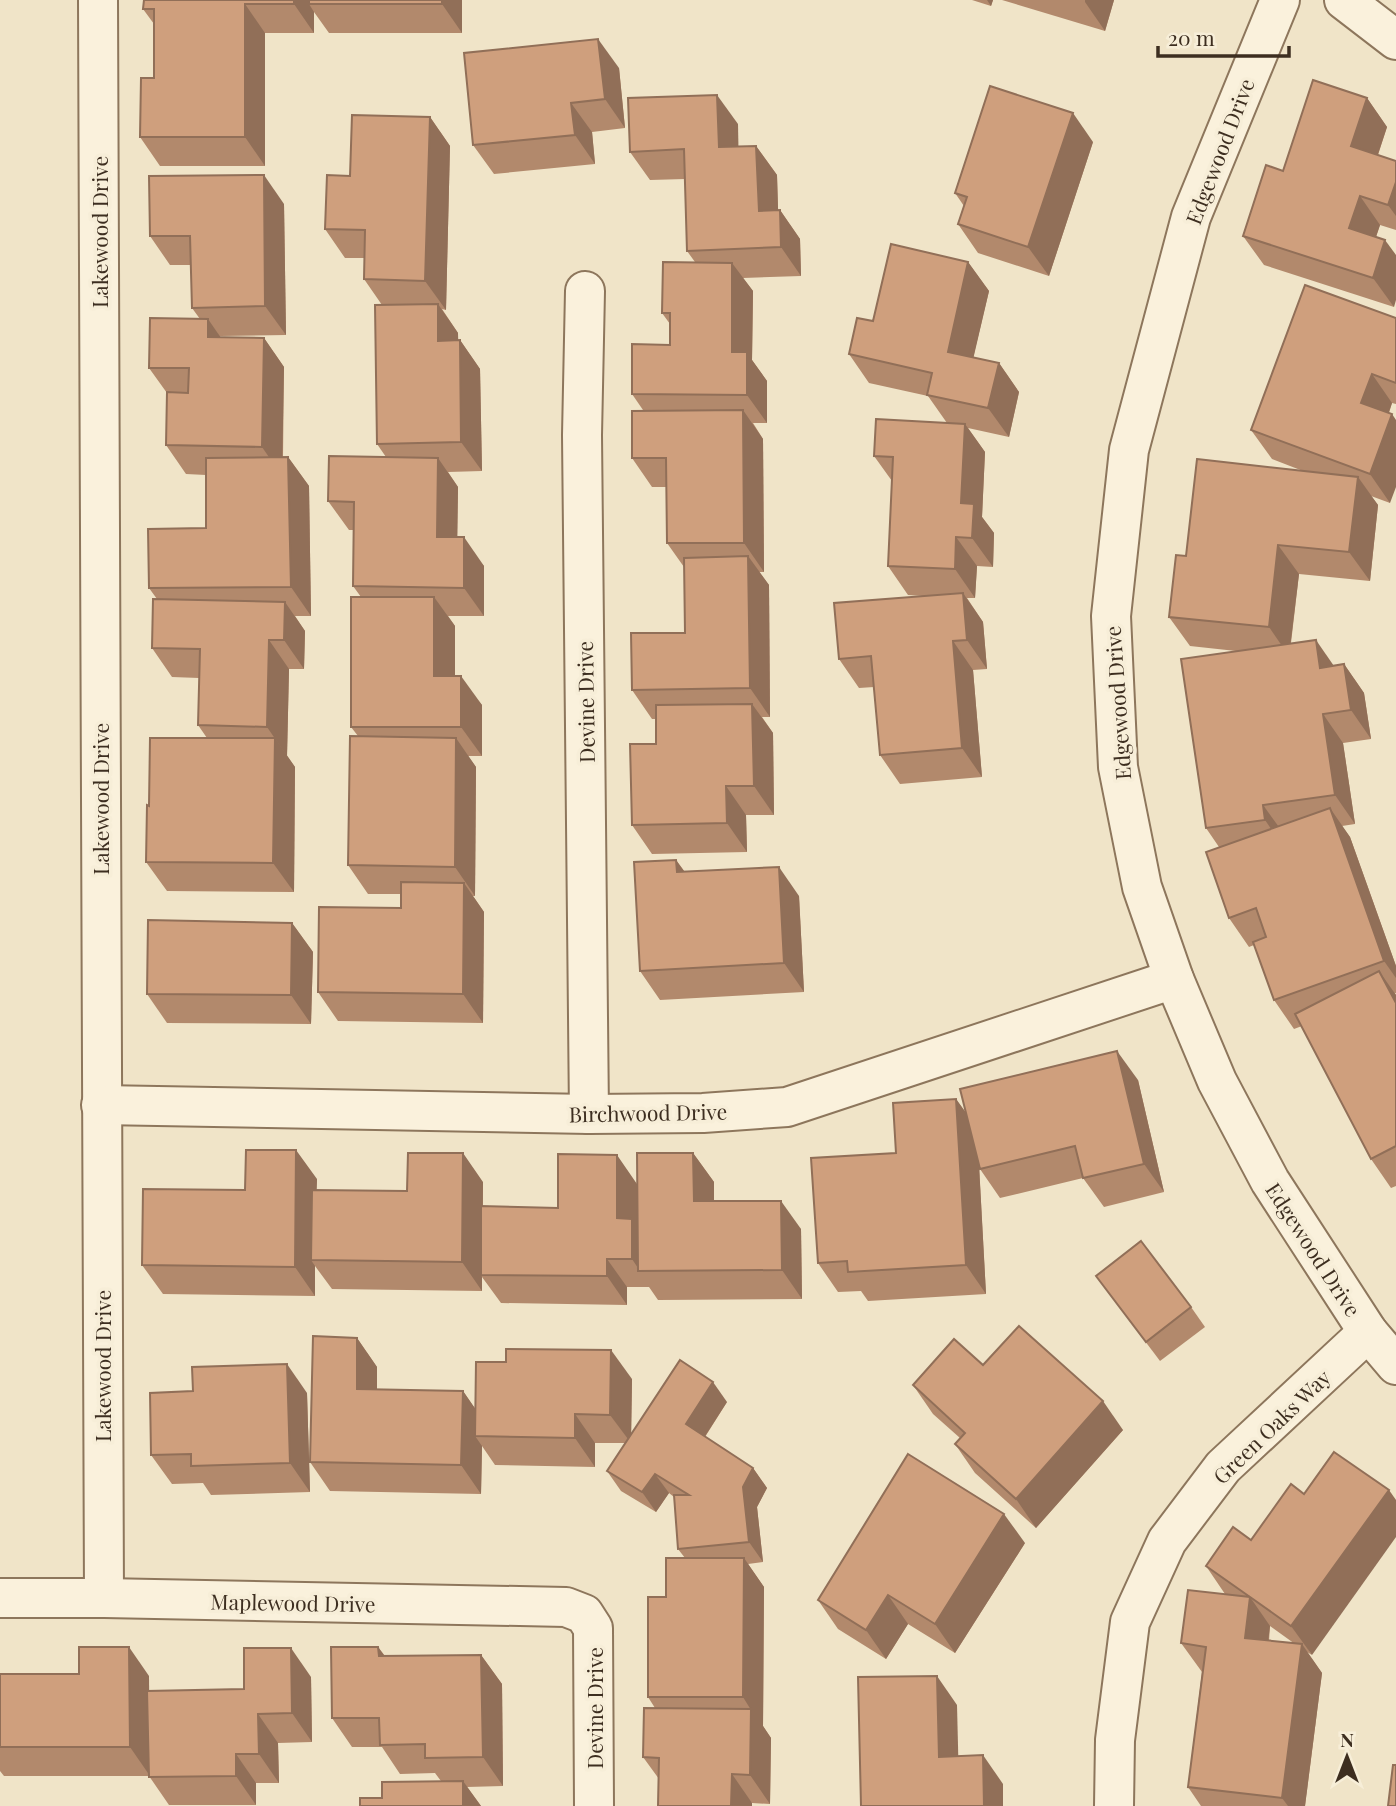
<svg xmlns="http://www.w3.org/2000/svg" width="1396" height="1806" viewBox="0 0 1396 1806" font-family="'Playfair Display',serif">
<rect width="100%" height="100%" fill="#f0e4c8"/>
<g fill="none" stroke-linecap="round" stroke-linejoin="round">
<g stroke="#8d765c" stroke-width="42">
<g id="minor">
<path d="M98 0 104 1598"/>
<path d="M1280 0 1191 217 1129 450 1111 616 1118 767 1142 887 1174 979 1217 1081 1270 1181 1368 1332 1396 1365"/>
<path d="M1344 0 1396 40"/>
<path d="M585 291 582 435 589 1114"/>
<path d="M101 1105 589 1114 703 1113 787 1107 1174 979"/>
<path d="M0 1598H104L566 1607 584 1614 593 1628 594 1806"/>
<path d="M1114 1806 1115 1740 1130 1622 1167 1541 1223 1467 1368 1332"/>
</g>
</g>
<use href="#minor" stroke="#faf1dc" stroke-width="38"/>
</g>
<g fill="#b2896c" fill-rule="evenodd">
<path d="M144 0H462V33H329L314 12V33H265V166H160L140 137 154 78V24L143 9Z"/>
<path d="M972 0H993L991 6Z"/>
<path d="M1002 0H1114L1105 31Z"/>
<path d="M619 68 625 128 592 132 595 164 494 174 473 145Z"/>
<path d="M1367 98 1387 127 1378 155 1396 161V230L1380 225 1376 237 1394 307 1264 265 1243 236 1283 171Z"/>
<path d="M430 117 450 146 446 310 442 309 458 333V340H460L480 369 482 471 448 472 458 487 457 537 484 566V616H448L455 626V676L482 705V756H468L476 767 475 896H473L484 912 483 1023 338 1021 318 992 401 908V894H368L348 865 358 736 351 727 361 597 353 586 354 530H349L328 501 386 457 377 444 382 305 364 279V258H345L325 229 350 176Z"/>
<path d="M738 124V146H756L777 175 778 210H780L800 239 801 276 743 278 753 291 752 360 767 381V423H753L763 439 764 572H759L769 585 770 717H762L773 733 774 815H746L747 852 652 854 632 825 656 744V719H652L632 690 685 633 684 567 667 543V487H652L632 458 643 410 632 394 670 345V324L662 313 695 262 687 251 685 179 650 180 630 152Z"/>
<path d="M1093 142 1049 276 978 253 958 224 964 206 955 193Z"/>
<path d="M284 204 286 335 220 336V337L264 338 284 367 283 457H288L309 486 311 616H295L305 631 304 669H289L287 756 295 767 294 892 167 891 146 862 149 806 207 738 198 725 199 678 172 677 152 648 157 599 149 588 206 528V475L186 474 166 445 167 393 149 368 200 319 192 308 191 265H170L150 236Z"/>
<path d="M968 262 989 291 973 358 999 363 1019 392 1009 437 968 428 985 452 982 517 994 533 993 567 977 566 975 598H967L983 622 987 669 973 670 982 777 900 784 880 755 874 687 859 688 839 659 923 596 908 595 888 566 892 481 874 456 947 423 928 396 869 383 849 354 873 321Z"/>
<path d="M1396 318V404L1392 403 1389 413 1390 503 1371 496 1378 505 1370 581 1299 574 1291 643 1334 666 1344 664 1364 693 1371 739 1343 743 1355 824 1342 826 1350 837 1396 966V993H1395L1396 995V1186L1391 1188 1371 1159 1302 1026 1294 1029 1274 1000 1254 945 1249 947 1229 918 1219 847 1206 828 1236 651 1190 646 1169 617 1186 556 1303 471 1272 459 1251 430Z"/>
<path d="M676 860 685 872 799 896 804 992 660 1000 640 971Z"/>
<path d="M292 923 313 952 311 1024 167 1023 147 994Z"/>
<path d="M1138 1080 1164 1192 1104 1207 1083 1178 1000 1198 980 1169 979 1165 986 1294 868 1301 861 1291 838 1292 818 1263 956 1099 966 1113Z"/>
<path d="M693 1153 714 1182V1201L801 1229 802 1299 658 1300 649 1287H627V1305L501 1303 482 1277V1291L332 1289 315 1266V1296L163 1294 142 1265 245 1190 317 1179 316 1190 407 1191 483 1182V1206L558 1208 637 1184Z"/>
<path d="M1096 1276 1191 1307 1205 1327 1160 1361Z"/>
<path d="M357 1338 377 1367V1390L463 1391 476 1410 632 1379 631 1436 727 1402 705 1437 753 1468 767 1488 757 1507 763 1562 748 1564 764 1587 763 1726 771 1738 770 1804 752 1803 659 1779 643 1757 655 1708 648 1697 666 1597 685 1558 678 1549 674 1497 669 1493 656 1512 621 1491 607 1471 626 1443H595V1467L495 1465 482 1446 481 1494 330 1491 310 1462Z"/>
<path d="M983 1365 1123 1430 1036 1528 975 1473 955 1444 960 1438 933 1414 913 1385Z"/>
<path d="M307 1393 310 1492 211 1495 203 1483 172 1484 151 1455Z"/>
<path d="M1233 1527 1312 1655 1307 1652 1322 1673 1305 1806H1201L1188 1787 1202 1672 1181 1643 1225 1594 1206 1566ZM1270 1626 1295 1644 1269 1641Z"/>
<path d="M1025 1543 955 1653 908 1624 886 1659 838 1629 818 1600Z"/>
<path d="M378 1647 385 1656 481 1655 502 1684 503 1786 467 1787 481 1806H360L382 1798 441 1781 435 1773 400 1774 382 1747H352L332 1718Z"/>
<path d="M149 1676V1691L244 1689 311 1677 312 1742 278 1743 279 1783H256V1805H169L149 1776H4L0 1771V1747Z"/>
</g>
<g fill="#916f58">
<path d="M294 0H314L309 4 314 12V33L294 4Z"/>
<path d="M442 0H462V33L442 4Z"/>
<path d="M987 0H993L991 6Z"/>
<path d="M1085 0H1114L1105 31 1085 2Z"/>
<path d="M245 4 265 33V166L245 137Z"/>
<path d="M598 39 619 68 625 128 605 99Z"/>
<path d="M717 95 738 124 739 176 719 147Z"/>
<path d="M1367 98 1387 127 1371 175 1351 146Z"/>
<path d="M571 103 592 132 595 164 575 135Z"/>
<path d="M1073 113 1093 142 1049 276 1028 247Z"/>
<path d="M430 117 450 146 446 310 425 281Z"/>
<path d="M756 146 777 175 779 240 759 211Z"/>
<path d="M264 175 284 204 286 335 265 306Z"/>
<path d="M1396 182V216L1388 205Z"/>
<path d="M1360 196 1380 225 1369 257 1349 228Z"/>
<path d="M780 210 800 239 801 276 781 247Z"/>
<path d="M1385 240 1396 255V300L1394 307 1373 278Z"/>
<path d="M968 262 989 291 968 381 948 352Z"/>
<path d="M732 263 753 291 752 360 767 381V423L747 395 732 352Z"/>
<path d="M438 304 458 333 459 370 438 341Z"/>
<path d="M208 319 228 348 208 337Z"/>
<path d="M264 338 284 367 282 476 262 447Z"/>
<path d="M460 340 480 369 482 471 461 442Z"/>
<path d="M999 363 1019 392 1009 437 988 408Z"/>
<path d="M1372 374 1392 403 1382 432 1361 403Z"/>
<path d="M743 410 763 439 764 572 744 543Z"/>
<path d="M1392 414 1396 420V487L1390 503 1370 474Z"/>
<path d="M965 424 985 452 982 517 994 533 993 567 972 538 961 503Z"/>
<path d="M288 457 309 486 311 616 291 587Z"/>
<path d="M438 458 458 487 457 566 437 537Z"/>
<path d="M1358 477 1378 505 1370 581 1349 552Z"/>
<path d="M464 537 484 566V616L464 588Z"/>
<path d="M956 537 977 566 975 598 955 569Z"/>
<path d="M1278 545 1299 574 1289 656 1269 627Z"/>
<path d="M748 556 769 585 770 717 750 688Z"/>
<path d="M963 593 983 622 987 669 967 640Z"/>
<path d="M434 597 455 626V705L434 676Z"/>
<path d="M285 602 305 631 304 669 284 640Z"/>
<path d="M269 640 289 669 287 756 267 727Z"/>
<path d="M1316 640 1336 669 1320 668Z"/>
<path d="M953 641 973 670 982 777 962 748Z"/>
<path d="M1344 664 1364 693 1371 739 1351 710Z"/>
<path d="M461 676 482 705V756L461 727Z"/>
<path d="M752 704 773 733 774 815 754 786Z"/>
<path d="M1323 714 1343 743 1355 824 1335 795Z"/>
<path d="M275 738 295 767 294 892 273 863Z"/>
<path d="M456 738 476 767 475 896 455 867Z"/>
<path d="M726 786 746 815 747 852 727 823Z"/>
<path d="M1263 805 1284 834 1285 849 1265 820Z"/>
<path d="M1330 808 1350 837 1396 966V978L1384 961Z"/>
<path d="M676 860 696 888 677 872Z"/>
<path d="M779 867 799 896 804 992 784 963Z"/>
<path d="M464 883 484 912 483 1023 463 994Z"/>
<path d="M292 923 313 952 311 1024 291 995Z"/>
<path d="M1379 971 1396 995V1003Z"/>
<path d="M1117 1051 1138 1080 1164 1192 1144 1164Z"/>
<path d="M956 1099 977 1128 986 1294 966 1265Z"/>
<path d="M296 1150 317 1179 315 1260H311L315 1266V1296L295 1267Z"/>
<path d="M463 1153 483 1182 482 1275H481L482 1277V1291L462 1262Z"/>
<path d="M693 1153 714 1182V1230L694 1201Z"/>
<path d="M617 1155 637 1184V1226L652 1248 640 1271 632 1259 617 1218Z"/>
<path d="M781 1201 801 1229 802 1299 782 1270Z"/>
<path d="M607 1259 627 1287V1305L607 1276Z"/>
<path d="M357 1338 377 1367V1418L357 1389Z"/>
<path d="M611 1350 632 1379 631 1443 610 1415Z"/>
<path d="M287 1364 307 1393 310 1492 290 1463Z"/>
<path d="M713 1382 727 1402 700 1444 686 1424Z"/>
<path d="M463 1391 483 1420 475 1436 482 1446 481 1494 461 1465Z"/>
<path d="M1103 1401 1123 1430 1036 1528 1016 1499Z"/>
<path d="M575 1414 595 1443V1467L575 1438Z"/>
<path d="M753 1468 767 1488 757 1507 763 1562 749 1542 743 1487Z"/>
<path d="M655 1474 669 1493 656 1512 642 1492Z"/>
<path d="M1389 1490 1396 1500V1537L1312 1655 1291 1626Z"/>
<path d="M1004 1514 1025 1543 955 1653 935 1624Z"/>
<path d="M744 1558 764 1587 763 1726 771 1738 770 1804 750 1775 751 1710 743 1697Z"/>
<path d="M888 1595 908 1624 886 1659 866 1630Z"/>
<path d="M1250 1597 1270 1626 1265 1667 1245 1638Z"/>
<path d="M1302 1644 1322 1673 1305 1806H1288L1282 1798Z"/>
<path d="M129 1647 149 1676 150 1776 130 1747Z"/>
<path d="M378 1647 399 1676 379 1656Z"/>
<path d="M291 1648 311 1677 312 1742 292 1713Z"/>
<path d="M481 1655 502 1684 503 1786 483 1757Z"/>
<path d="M937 1676 957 1705 959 1786 939 1757Z"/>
<path d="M258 1714 278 1743 279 1783 259 1754Z"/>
<path d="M236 1754 256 1783V1805L236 1776Z"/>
<path d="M983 1755 1003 1784V1806H984Z"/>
<path d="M732 1774 752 1803V1806H731Z"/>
<path d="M463 1781 481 1806H463Z"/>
</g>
<g fill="#cf9f7d" stroke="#916f58" stroke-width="2">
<path d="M144 0H294V4H245V137H140L141 78H154V9H143Z"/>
<rect x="309" y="0" width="133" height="4"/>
<path d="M598 39 605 99 571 103 575 135 473 145 464 53Z"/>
<path d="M1313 80 1367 98 1351 146 1396 161V182L1388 205 1360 196 1349 228 1385 240 1373 278 1243 236 1266 165 1283 171Z"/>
<path d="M990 86 1073 113 1028 247 958 224 967 197 955 193Z"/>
<path d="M717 95 719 147 756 146 759 211 780 210 781 247 687 251 684 149 630 152 628 98Z"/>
<path d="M352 115 430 117 425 281 364 279 365 230 325 229 327 175 350 176Z"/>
<path d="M264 175 265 306 192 308 190 236H150L149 176Z"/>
<path d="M891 244 968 262 948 352 999 363 988 408 927 395 932 373 849 354 857 318 873 321Z"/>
<path d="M663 262 732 263V352H747V395L632 394V344L670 345V313H662Z"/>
<path d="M1305 285 1396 318V383L1372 374 1361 403 1392 414 1370 474 1251 430Z"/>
<path d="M438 304V341L460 340 461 442 377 444 375 305Z"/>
<path d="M150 318 208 319V337L264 338 262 447 166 445 167 392 188 393 189 368H149Z"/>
<path d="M743 410 744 543H667L666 458H632V411Z"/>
<path d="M876 419 965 424 961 503 974 504 972 538 956 537 955 569 888 566 893 457 874 456Z"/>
<path d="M329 456 438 458 437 537H464V588L353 586 354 502 328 501Z"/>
<path d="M288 457 291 587 149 588 148 529 206 528V458Z"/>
<path d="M1197 459 1358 477 1349 552 1278 545 1269 627 1169 617 1176 555 1186 556Z"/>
<path d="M748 556 750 688 632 690 631 633H685L684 558Z"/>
<path d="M963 593 967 640 953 641 962 748 880 755 871 656 839 659 834 603Z"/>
<path d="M351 597H434V676H461V727H351Z"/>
<path d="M153 599 285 602 284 640H269L267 727 198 725 200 649 152 648Z"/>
<path d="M1316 640 1320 668 1344 664 1351 710 1323 714 1335 795 1263 805 1265 820 1206 828 1181 659Z"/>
<path d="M752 704 754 786H726L727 823 632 825 630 744H656V705Z"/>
<path d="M350 736 456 738 455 867 348 865Z"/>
<path d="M150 738H275L273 863 146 862 147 805 149 806Z"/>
<path d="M1330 808 1384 961 1274 1000 1253 942 1266 937 1256 908 1229 918 1206 852Z"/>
<path d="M676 860 677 872 779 867 784 963 640 971 634 862Z"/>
<path d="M401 882 464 883 463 994 318 992 319 907 401 908Z"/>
<path d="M148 920 292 923 291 995 147 994Z"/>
<path d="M1379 971 1396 1003V1146L1371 1159 1295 1014Z"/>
<path d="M1117 1051 1144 1164 1083 1178 1075 1146 980 1169 960 1089Z"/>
<path d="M956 1099 966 1265 848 1272 847 1261 818 1263 811 1158 896 1153 893 1103Z"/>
<path d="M246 1150H296L295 1267 142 1265 143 1189 245 1190Z"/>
<path d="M408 1153H463L462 1262 311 1260 312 1190 407 1191Z"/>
<path d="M637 1153H693L694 1201H781L782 1270 638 1271Z"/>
<path d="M558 1154 617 1155V1218L632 1219V1259H607V1276L481 1275V1206L558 1208Z"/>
<path d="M1141 1241 1191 1307 1146 1342 1096 1276Z"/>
<path d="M1019 1326 1103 1401 1016 1499 955 1444 965 1433 913 1385 954 1339 983 1365Z"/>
<path d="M313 1336 357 1338V1389L463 1391 461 1465 310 1462Z"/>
<path d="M506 1349 611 1350 610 1415 575 1414V1438L475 1436 476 1362H506Z"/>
<path d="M680 1360 713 1382 686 1424 753 1468 743 1487 749 1542 678 1549 674 1495H689L655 1474 642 1492 607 1471Z"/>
<path d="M287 1364 290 1463 191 1466V1454L151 1455 150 1393 193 1391 192 1367Z"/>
<path d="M1334 1452 1389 1490 1291 1626 1250 1597 1245 1638 1302 1644 1282 1798 1188 1787 1206 1647 1181 1643 1188 1590 1250 1597 1206 1566 1233 1527 1251 1540 1291 1484 1304 1494Z"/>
<path d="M908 1454 1004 1514 935 1624 888 1595 866 1630 818 1600Z"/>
<path d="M666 1558H744L743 1697H648V1597H666Z"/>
<path d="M79 1647H129L130 1747H0V1674H79Z"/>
<path d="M331 1647H378L379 1656 481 1655 483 1757 425 1758V1744L380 1745 379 1718H332Z"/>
<path d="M244 1648H291L292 1713 258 1714 259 1754H236V1776L149 1777 147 1691 244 1689Z"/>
<path d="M937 1676 939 1757 983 1755 984 1806H861L858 1677Z"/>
<path d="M644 1708 751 1709 750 1775 732 1774 731 1806H658L659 1758 643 1757Z"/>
<path d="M1393 1765H1396V1806H1388Z"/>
<path d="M463 1781V1806H360V1798H382V1782Z"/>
</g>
<g text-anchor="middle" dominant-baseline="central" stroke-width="7" stroke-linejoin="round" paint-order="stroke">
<g font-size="21" fill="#3d2e20" stroke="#f7eed8">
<text transform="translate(1219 151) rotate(-69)">Edgewood Drive</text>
<text transform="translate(99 232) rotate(-90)">Lakewood Drive</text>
<text transform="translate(585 702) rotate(-91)">Devine Drive</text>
<text transform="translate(1117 703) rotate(-94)">Edgewood Drive</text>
<text transform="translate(100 799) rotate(-90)">Lakewood Drive</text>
<text transform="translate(648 1112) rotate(-1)">Birchwood Drive</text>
<text transform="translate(1314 1249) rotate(57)">Edgewood Drive</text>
<text transform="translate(102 1366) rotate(-90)">Lakewood Drive</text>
<text transform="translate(1271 1426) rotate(-44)">Green Oaks Way</text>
<text transform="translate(293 1602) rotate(1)">Maplewood Drive</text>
<text transform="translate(594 1708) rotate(-90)">Devine Drive</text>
</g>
</g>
<g transform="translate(1347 1757)" stroke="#f7eed8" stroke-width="5" paint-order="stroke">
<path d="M0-5L12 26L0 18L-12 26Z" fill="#3d2e20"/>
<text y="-10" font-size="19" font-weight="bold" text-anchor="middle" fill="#3d2e20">N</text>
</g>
<path d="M1158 46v10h131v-10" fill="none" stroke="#3d2e20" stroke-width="3.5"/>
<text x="1168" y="46" font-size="21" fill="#3d2e20" stroke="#f7eed8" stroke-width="5" paint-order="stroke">20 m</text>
</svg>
